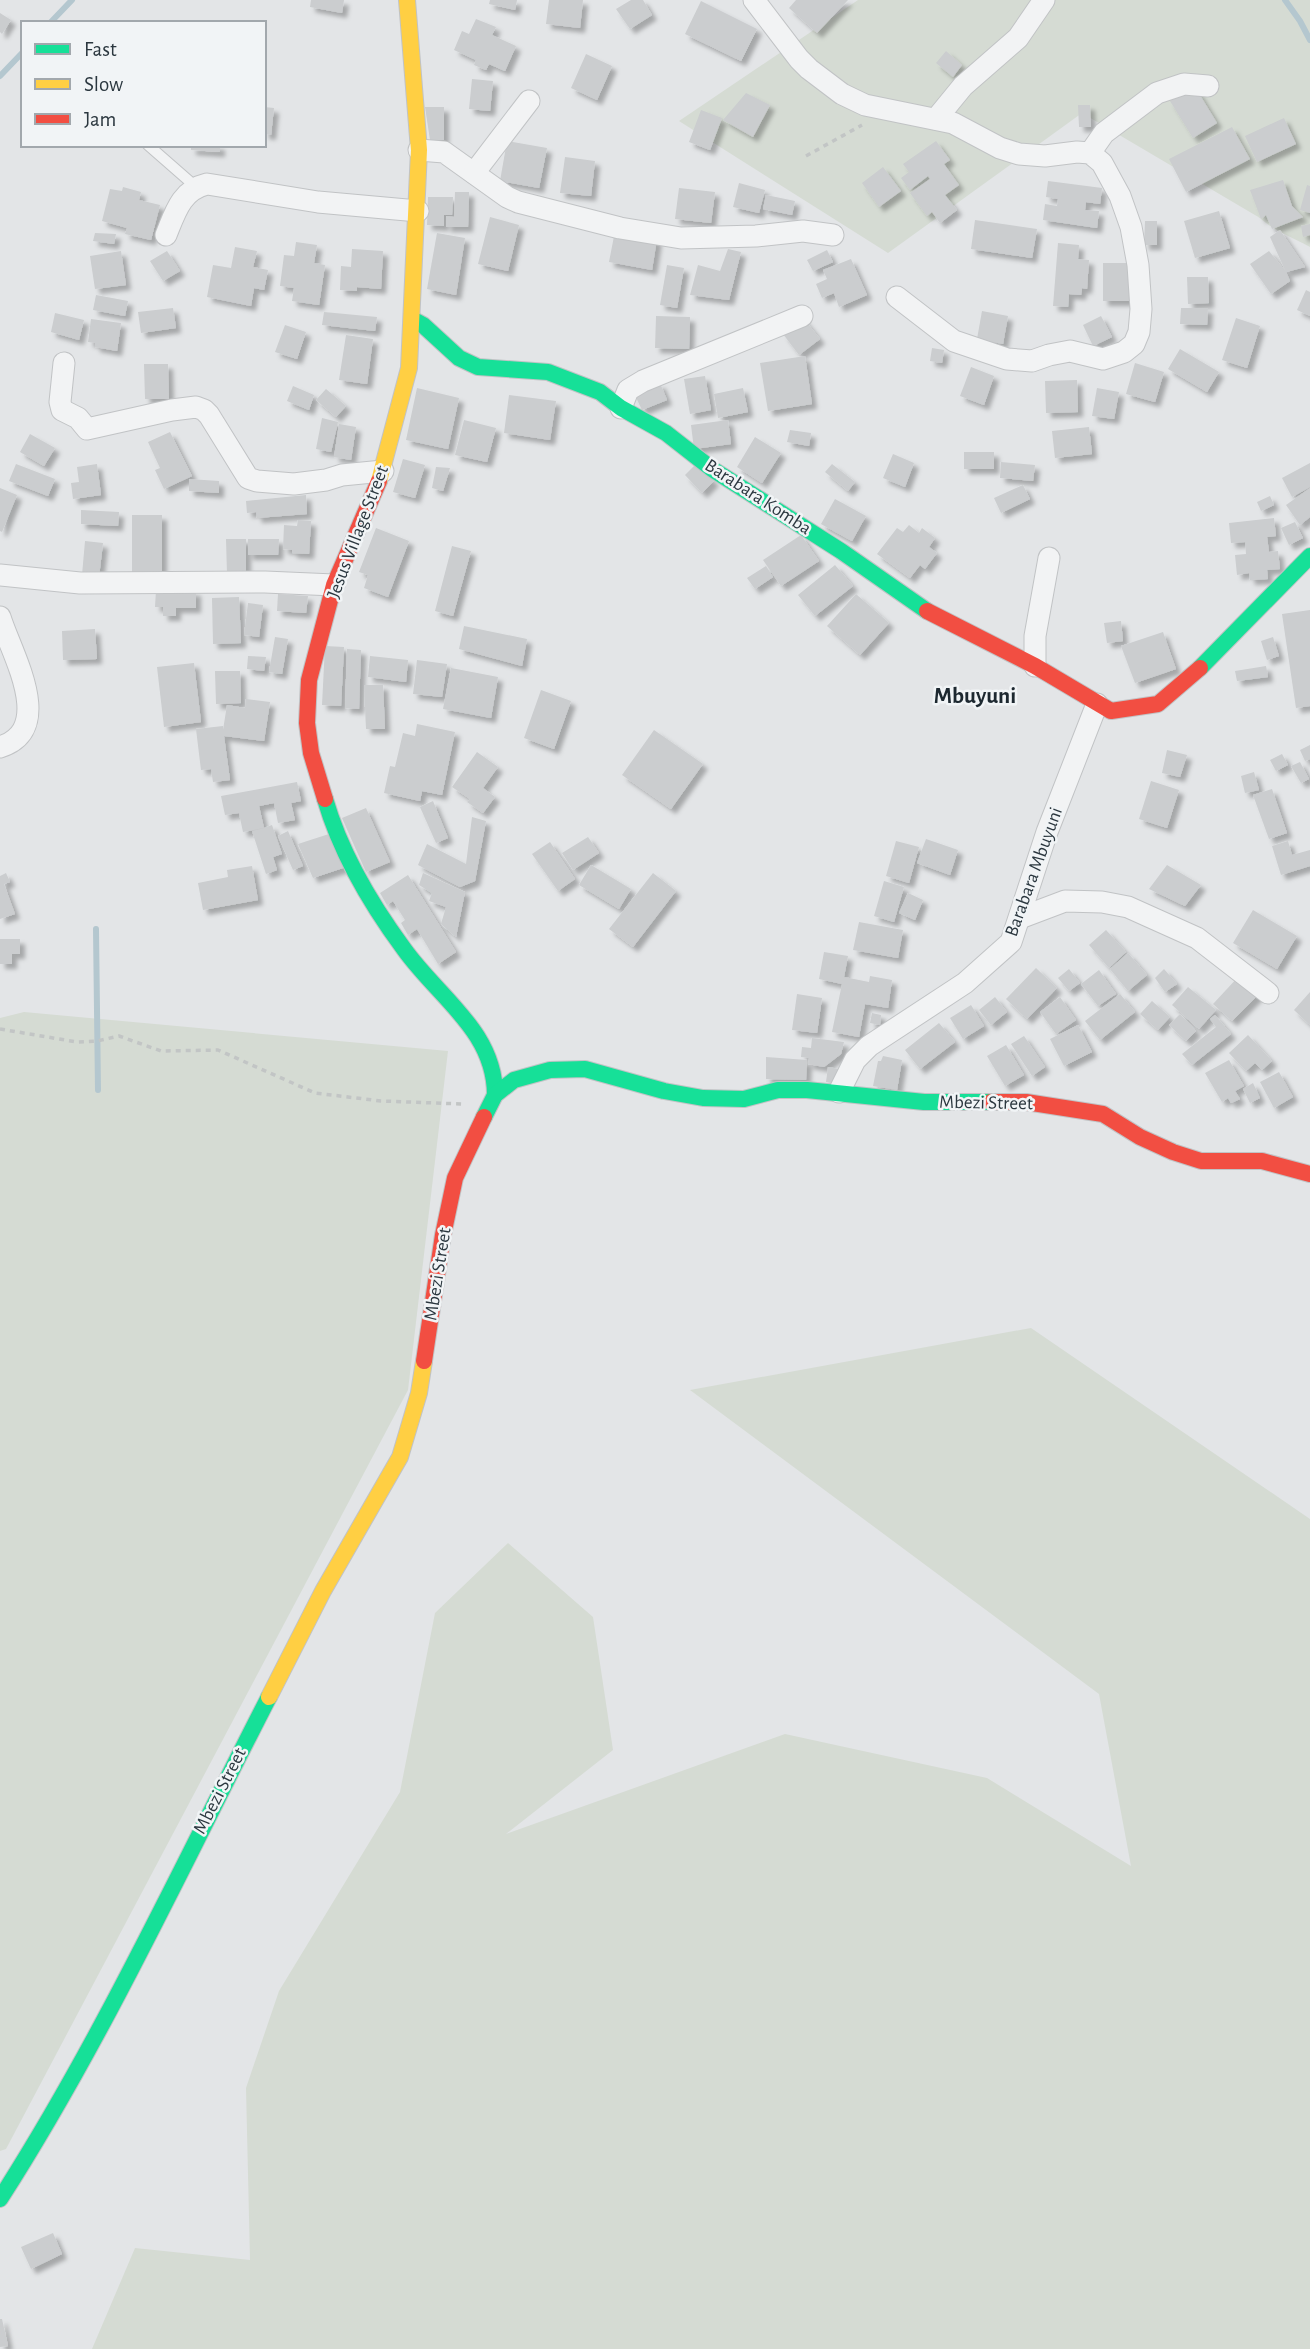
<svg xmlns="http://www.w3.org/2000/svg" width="1310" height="2349" viewBox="0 0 1310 2349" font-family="'Alegreya Sans',sans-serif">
<defs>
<filter id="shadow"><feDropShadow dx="5" dy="5" stdDeviation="2" flood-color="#0004"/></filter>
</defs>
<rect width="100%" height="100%" fill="#e3e5e7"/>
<g fill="#d5dbd3">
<path d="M858 0H1310V247C1293 238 1274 231 1260 218L1082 113 888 253 679 121Z"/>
<path d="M24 1012 448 1051 408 1390 6 2149 0 2151V1018Z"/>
<path d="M1031 1328 1310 1519V2349H92L135 2248 250 2260 246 2088 279 1991 400 1792 435 1613 508 1543 593 1617 613 1750 506 1834 785 1734 987 1778 1131 1866 1099 1694 690 1390Z"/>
</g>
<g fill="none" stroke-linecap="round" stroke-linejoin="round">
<g stroke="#b4c7cf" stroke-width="6">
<path d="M1285 0 1300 21 1310 40"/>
<path d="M50 23 72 0"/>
<path d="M0 76 23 52"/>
<path d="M96 929 98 1090"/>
</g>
</g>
<g fill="#cbcdcf" filter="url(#shadow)">
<path d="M311 0H344L342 13 310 7Z"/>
<path d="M490 0H517L515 10 489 4Z"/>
<path d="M549 0H583L580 28 546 24Z"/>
<path d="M631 0H643L652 15 630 29 616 9Z"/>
<path d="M796 0H848L817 33 789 8Z"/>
<path d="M701 1 757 29 741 61 685 34Z"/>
<path d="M0 13 11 20 2 34 0 32Z"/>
<path d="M476 19 496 27 492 35 516 46 505 71 489 64 486 70 474 65 476 60 454 50 462 31 469 34Z"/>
<path d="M946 51 962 65 953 77 936 63Z"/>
<path d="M586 54 612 66 597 100 571 88Z"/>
<path d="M472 79 493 81 490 111 469 109Z"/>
<path d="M1195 87 1217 123 1193 138 1170 101Z"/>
<path d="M746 93 770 105 753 137 723 120Z"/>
<path d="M1078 105H1090L1091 127H1079Z"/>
<path d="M264 107 274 108 271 135 264 134Z"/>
<path d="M425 107H444V140H430Z"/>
<path d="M701 110 722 118 710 150 689 142Z"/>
<path d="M1284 118 1296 144 1257 162 1245 136Z"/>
<path d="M1232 127 1250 159 1186 192 1169 159Z"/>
<path d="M507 141 547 148 539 188 500 181Z"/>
<path d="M936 141 950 160 944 164 959 185 945 195 957 210 940 223 932 212 927 216 910 193 930 179 928 176 910 190 901 178 909 172 903 164Z"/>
<path d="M191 145H220V152L191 150Z"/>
<path d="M565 157 595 161 591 196 560 193Z"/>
<path d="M883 167 901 191 879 207 862 183Z"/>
<path d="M1283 180 1292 206 1303 217 1272 229 1266 215 1261 219 1250 190Z"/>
<path d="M1048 181 1102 188 1100 204 1086 202 1085 210 1099 211 1097 228 1043 220 1045 204 1057 206 1058 199 1046 197Z"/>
<path d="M739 183 765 190 759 213 733 207Z"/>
<path d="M1307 185 1310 186V213L1300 210Z"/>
<path d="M123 187 141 192 139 200 160 205 151 240 125 234 127 228 102 221 110 189 122 191Z"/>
<path d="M679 188 715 192 711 223 675 219Z"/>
<path d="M455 192H469L468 227H446V216L454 217Z"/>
<path d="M766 195 795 201 792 215 763 209Z"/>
<path d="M428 197H453L452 215H444V226L427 225Z"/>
<path d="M1219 211 1230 248 1195 258 1184 221Z"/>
<path d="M490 217 519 225 508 271 478 264Z"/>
<path d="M975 220 1037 229 1032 258 971 249Z"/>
<path d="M1145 221H1157V245H1144Z"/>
<path d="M1310 224V235L1303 237 1301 226Z"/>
<path d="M1280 230 1305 267 1286 272 1270 237Z"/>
<path d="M615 231 657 239 652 270 609 262Z"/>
<path d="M95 233 116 234 114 244 93 241Z"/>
<path d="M437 233 465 238 456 295 427 289Z"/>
<path d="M296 242 317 245 314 263 325 265 319 305 292 301 294 288 280 286 284 255 294 256Z"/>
<path d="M1058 243 1079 245 1078 259 1089 260 1087 289 1082 288 1081 295 1069 294 1068 307 1053 306Z"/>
<path d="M235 247 257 251 253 267 268 270 264 290 254 288 251 306 207 297 213 265 231 268Z"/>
<path d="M352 249 383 251 381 289 357 287V291L340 290 341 266 351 267Z"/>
<path d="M728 249 741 252 729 300 690 295 698 265 720 271Z"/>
<path d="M827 250 833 262 813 271 807 260Z"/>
<path d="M121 251 126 285 95 289 90 256Z"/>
<path d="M167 251 180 271 163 281 150 261Z"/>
<path d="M1269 251 1286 272 1290 281 1271 294 1250 264Z"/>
<path d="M851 259 867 295 839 307 834 293 822 298 816 284 827 279 823 270Z"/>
<rect x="1103" y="263" width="26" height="38"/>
<path d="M667 265 684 268 677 308 660 305Z"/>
<path d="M1187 277H1208L1209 303 1188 304Z"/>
<path d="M1306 290 1310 292V316L1297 310Z"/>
<path d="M96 295 128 301 125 316 93 310Z"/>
<path d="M173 308 176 328 141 333 138 312Z"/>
<path d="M1181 308H1208L1207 325 1180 324Z"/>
<path d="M982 311 1008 316 1003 344 977 339Z"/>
<path d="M324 312 377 317 375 331 322 325Z"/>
<path d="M55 313 84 320 79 340 51 332Z"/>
<path d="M656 316 690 317 689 349 655 348Z"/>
<path d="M1101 316 1112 337 1093 346 1083 325Z"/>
<path d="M803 318 820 339 799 355 783 334Z"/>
<path d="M1236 318 1260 326 1247 368 1222 360Z"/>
<path d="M91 319 121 323 117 351 95 347V343L88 342Z"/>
<path d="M285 325 306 332 297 359 275 352Z"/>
<path d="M346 335 373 339 367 384 339 380Z"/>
<path d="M932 348 944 350 942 363 930 361Z"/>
<path d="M1180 349 1219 372 1207 392 1168 369Z"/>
<path d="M805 356 812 404 768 411 760 363Z"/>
<path d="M1135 363 1164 372 1155 402 1126 394Z"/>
<path d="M144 364H168L169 399H145Z"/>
<path d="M971 367 994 376 984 405 960 396Z"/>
<path d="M705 376 711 410 690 414 684 379Z"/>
<path d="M1077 380 1078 412 1046 413 1045 381Z"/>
<path d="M660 383 667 400 642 410 634 393Z"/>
<path d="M293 386 314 395 309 410 287 401Z"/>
<path d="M417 388 459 398 448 449 406 440Z"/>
<path d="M743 388 748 412 718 418 714 394Z"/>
<path d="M1097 388 1119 392 1114 419 1092 416Z"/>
<path d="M326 389 346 406 336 417 316 400Z"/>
<path d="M509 395 556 401 550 440 504 433Z"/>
<path d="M322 418 338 422 331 452 316 449Z"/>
<path d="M464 420 496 428 487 462 455 455Z"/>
<path d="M728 420 731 444 694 449 691 425Z"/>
<path d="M339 424 356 427 351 460 334 457Z"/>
<path d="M1089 427 1092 454 1055 458 1052 431Z"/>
<path d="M790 430 811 433 809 446 787 442Z"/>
<path d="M170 432 192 476 164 489 155 470 160 468 148 442Z"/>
<path d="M30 434 55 448 44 466 20 452Z"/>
<path d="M755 437 781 453 762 483 737 467Z"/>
<rect x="964" y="452" width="30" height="17"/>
<path d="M893 454 914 463 905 487 883 478Z"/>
<path d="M403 459 425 465 415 498 393 492Z"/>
<path d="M1001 462 1035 465 1033 481 1000 478Z"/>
<path d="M1310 463V487L1292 497 1282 478Z"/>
<path d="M16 464 55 479 48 496 9 481Z"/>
<path d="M97 464 101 495 73 499 71 483 79 482 77 467Z"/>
<path d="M696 464 714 481 702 493 685 475Z"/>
<path d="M832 464 855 482 848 491 825 472Z"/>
<path d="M436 467 450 468 443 491 432 488Z"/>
<path d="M189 479 219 481V493L189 491Z"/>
<path d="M1023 485 1030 499 1001 513 994 498Z"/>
<path d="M0 488 17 495 2 532 0 531Z"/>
<path d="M1310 488V517L1300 525 1286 505Z"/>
<path d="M306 495 307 514 257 518 256 512 247 513 246 501Z"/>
<path d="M1270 496 1274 505 1261 511 1257 502Z"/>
<path d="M835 499 866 516 852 541 821 524Z"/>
<path d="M81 510 119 512 118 526 81 524Z"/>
<rect x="132" y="515" width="30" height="59"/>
<path d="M1274 518 1276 536 1267 537 1269 552 1278 551 1280 569 1267 570 1268 579 1250 580 1249 573 1237 575 1235 555 1246 554 1245 542 1231 543 1229 523Z"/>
<path d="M298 520 311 521 309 554 292 553V550L283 549 284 525 297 526Z"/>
<path d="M1295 522 1303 538 1289 545 1281 528Z"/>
<path d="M909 525 919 533 922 528 935 538 929 547 937 553 925 569 920 565 910 578 877 554 897 528 903 532Z"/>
<path d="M376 528 409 541 388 597 364 588 368 575 359 572Z"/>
<path d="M801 535 819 561 781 586 763 560Z"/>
<path d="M226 539H246V574H227Z"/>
<path d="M248 539H279L278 555H248Z"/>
<path d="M85 541 103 543 99 577 82 575Z"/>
<path d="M452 546 471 551 453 616 435 611Z"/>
<path d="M835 565 853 586 815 616 798 595Z"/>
<path d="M766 566 773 577 755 589 747 578Z"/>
<path d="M156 590 196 591V608H176V616H163V607H155Z"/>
<path d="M278 594 308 596 306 613 277 611Z"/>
<path d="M856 594 889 623 860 655 827 626Z"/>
<path d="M239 597 241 643 213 644 212 598Z"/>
<path d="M248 603 263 605 259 637 244 635Z"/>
<path d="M1310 610V706L1296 708 1282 614Z"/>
<path d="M1121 621 1123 641 1107 643 1104 623Z"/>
<path d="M464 626 527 639 522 666 459 649Z"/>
<path d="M95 629 97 659 63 660 62 631Z"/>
<path d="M1163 632 1176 669 1135 683 1121 646Z"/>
<path d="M275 637 288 639 282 674 269 672Z"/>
<path d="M1273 637 1279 656 1267 660 1261 641Z"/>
<path d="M325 646 344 647 341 706 322 705Z"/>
<path d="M347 649 361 650 359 709 345 708Z"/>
<path d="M248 656 266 657 264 671 247 669Z"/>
<path d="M370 656 408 660 406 682 368 677Z"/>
<path d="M417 660 447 664 442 697 413 694Z"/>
<path d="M194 663 201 722 164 727 157 667Z"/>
<path d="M1266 666 1268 677 1237 681 1235 671Z"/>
<path d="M451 668 498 677 491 718 443 709Z"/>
<path d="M215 671H240L241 703 216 704Z"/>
<path d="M364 685H383L385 729H366Z"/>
<path d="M541 690 571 701 554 749 524 738Z"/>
<path d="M246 699 270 702 264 741 224 736 230 780 213 782 211 769 201 770 196 729 223 726V730L227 705 245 708Z"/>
<path d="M417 724 455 732 442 795 422 791 420 801 384 793 390 766 395 767 403 733 415 736Z"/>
<path d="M654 730 703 764 671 809 622 775Z"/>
<path d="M1310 745V759L1305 761 1300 750Z"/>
<path d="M1167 750 1187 755 1180 777 1162 773Z"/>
<path d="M477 752 498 767 483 788 495 797 483 813 467 802 470 799 452 787Z"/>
<path d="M1282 754 1288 765 1276 771 1270 760Z"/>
<path d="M1300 762 1309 779 1301 783 1291 766Z"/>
<path d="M1254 772 1259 790 1245 793 1241 776Z"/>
<path d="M1151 781 1179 790 1167 828 1139 819Z"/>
<path d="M297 782 301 801 291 803 295 820 278 823 274 803 259 806 264 828 272 825 282 854 273 857 277 870 266 874 252 831 264 828 243 832 239 813 225 815 221 796Z"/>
<path d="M1272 789 1287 833 1269 839 1253 795Z"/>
<path d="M433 801 448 838 436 843 420 807Z"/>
<path d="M366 808 390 862 366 872 342 818Z"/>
<path d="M472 817 486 821 475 881 460 887 418 865 427 844 466 864Z"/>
<path d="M288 831 303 866 293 870 278 836Z"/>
<path d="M332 833 346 867 313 878 298 844Z"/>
<path d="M588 837 599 853 573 870 562 853Z"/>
<path d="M926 839 958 850 950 875 917 863Z"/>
<path d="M896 841 919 847 909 883 886 876Z"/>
<path d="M1288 841 1292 855 1310 850V866L1281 875 1272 846Z"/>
<path d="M550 842 575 879 558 891 532 854Z"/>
<path d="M591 865 631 889 619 909 579 885Z"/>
<path d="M1167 865 1201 885 1185 906 1149 889Z"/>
<path d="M252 866 258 900 203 910 198 883 228 877 227 870Z"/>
<path d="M6 873 10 882 4 884 15 914 0 919V876Z"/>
<path d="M423 873 465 892 456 937 441 924 446 907 429 901 432 893 419 885Z"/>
<path d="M653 873 676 891 633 947 609 929Z"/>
<path d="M408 875 456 952 438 964 417 929 408 935 401 923 405 920 393 901 387 905 380 893Z"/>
<path d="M884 881 904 887 894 922 874 916Z"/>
<path d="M908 893 923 900 915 920 899 913Z"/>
<path d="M1253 910 1297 936 1277 969 1233 943Z"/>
<path d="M859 922 903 930 898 958 853 950Z"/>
<path d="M1106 930 1126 952 1109 968 1089 945Z"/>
<path d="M0 939H20V954H12V964H0Z"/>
<path d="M824 952 848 956 844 977 869 982 870 976 892 980 888 1008 865 1004 859 1037 832 1032 842 984 819 979Z"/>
<path d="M1128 953 1147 975 1128 991 1110 969Z"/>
<path d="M1036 968 1057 988 1027 1019 1006 999Z"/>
<path d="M1069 969 1080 983 1069 991 1058 978Z"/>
<path d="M1164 969 1177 984 1165 992 1155 978Z"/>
<path d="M1099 970 1116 994 1098 1006 1081 984Z"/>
<path d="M1239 976 1259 994 1232 1021 1213 1004Z"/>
<path d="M1188 987 1216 1010 1199 1029 1172 1005Z"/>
<path d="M1310 992V1025L1294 1010Z"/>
<path d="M797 994 822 998 817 1033 792 1030Z"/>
<path d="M1120 994 1135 1012 1100 1040 1085 1021Z"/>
<path d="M995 997 1007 1012 991 1025 979 1010Z"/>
<path d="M1060 997 1076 1020 1056 1034 1040 1012Z"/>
<path d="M1152 1001 1170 1017 1158 1030 1140 1014Z"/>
<path d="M971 1005 984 1026 963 1039 950 1018Z"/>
<path d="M872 1013 881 1015 880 1025 870 1023Z"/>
<path d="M1180 1014 1196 1031 1186 1041 1169 1025Z"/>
<path d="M1215 1015 1231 1034 1192 1065 1182 1054 1216 1027 1210 1019Z"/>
<path d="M939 1023 955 1042 920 1069 905 1050Z"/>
<path d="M1078 1025 1092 1052 1064 1066 1050 1039Z"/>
<path d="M1248 1035 1272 1061 1262 1070 1255 1063 1246 1071 1229 1053Z"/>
<path d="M1024 1036 1045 1067 1032 1076 1011 1044Z"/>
<path d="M812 1038 844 1042 841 1054 824 1067 808 1064 809 1058 801 1057 802 1047 811 1048Z"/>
<path d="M1006 1045 1024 1075 1005 1086 987 1056Z"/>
<path d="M883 1056 902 1060 897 1090 873 1086 878 1061H881Z"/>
<path d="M766 1057 807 1060 806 1080 766 1079Z"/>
<path d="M1229 1060 1244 1086 1235 1091 1240 1099 1231 1103 1228 1098 1222 1102 1205 1073Z"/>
<path d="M828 1067 844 1070 842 1085 826 1082Z"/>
<path d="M1279 1072 1293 1097 1274 1108 1260 1082Z"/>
<path d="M1253 1083 1260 1098 1250 1103 1243 1089Z"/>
<path d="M53 2233 62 2254 31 2269 21 2247Z"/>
<path d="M0 2319H2L8 2346 0 2347Z"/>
</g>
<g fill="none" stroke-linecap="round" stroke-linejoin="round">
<g stroke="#c1c3c5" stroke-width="12">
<path id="lane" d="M148 145 196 187"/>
</g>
<g stroke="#c1c3c5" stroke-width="23">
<g id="street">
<path d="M754 0 799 59 809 69 842 94 865 105 953 123 1000 148 1019 154 1045 156 1077 152 1090 153 1102 163 1120 196 1131 227 1138 265 1141 309 1139 332 1134 344 1124 352 1103 359 1070 351 1049 355 1032 361 1007 359 954 341 897 297"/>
<path d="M936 119 963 86 1018 38 1044 0"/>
<path d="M419 150 444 152 507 197 518 202 620 228 681 238 756 236 803 231 833 235"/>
<path d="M1090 153 1104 133 1157 93 1184 84 1208 86"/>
<path d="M474 173 529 101"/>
<path d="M166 235C175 213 181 190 207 184L318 202 418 211"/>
<path d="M64 363 60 402 62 410 78 418 87 429 172 410 196 407 204 410 209 415 248 478 257 481 294 484 326 480 342 475 383 471"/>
<path d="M621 408 628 390 643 381 802 316"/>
<path d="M0 575 80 583 265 582 334 585"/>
<path d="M0 617C11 653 57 729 0 747"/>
<path d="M1035 666V636L1049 558"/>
<path d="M1020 918 1065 901 1102 902 1128 907 1197 938 1268 993"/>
<path d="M839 1092 855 1060 869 1046 965 983 1011 942 1047 832 1097 704"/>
</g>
</g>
<g stroke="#c1c3c5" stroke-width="18">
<g id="fast">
<path d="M412 319 423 325 459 358 478 367 548 372 600 392 621 408 666 433 712 469 841 551 927 611"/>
<path d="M1200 668 1310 556"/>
<path d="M325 799C341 854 370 903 404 949 438 997 495 1031 495 1095"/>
<path d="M484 1117 495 1095 514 1080 550 1070 585 1069 664 1091 703 1098 744 1099 778 1090H807L924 1102H991"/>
<path d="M0 2199C101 2042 183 1864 269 1697"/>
</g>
</g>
<g stroke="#c1c3c5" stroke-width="18">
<g id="slow">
<path d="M379 481 409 368 419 150 407 0"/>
<path d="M269 1697 323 1591 400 1457 419 1393 424 1361"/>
</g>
</g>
<g stroke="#c1c3c5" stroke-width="18">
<g id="jam">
<path d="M927 611 1035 666 1111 711 1158 704 1200 668"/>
<path d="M325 799 311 753 307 723 309 680 334 585 379 481"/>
<path d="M991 1102H1026L1103 1114 1140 1137 1173 1152 1201 1161H1262L1310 1174"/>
<path d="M424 1361 443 1235 455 1178 484 1117"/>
</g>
</g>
<g stroke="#c2c5c5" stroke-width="3.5" stroke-dasharray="5 5" stroke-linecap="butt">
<path d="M806 156 862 125"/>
<path d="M0 1029 77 1042 97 1041 119 1036 161 1051 218 1050 315 1093 381 1101 463 1104"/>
</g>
<use href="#lane" stroke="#f2f3f4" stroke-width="10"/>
<use href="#street" stroke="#f2f3f4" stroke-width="21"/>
<use href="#fast" stroke="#16e098" stroke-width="16"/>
<use href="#slow" stroke="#ffcf43" stroke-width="16"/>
<use href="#jam" stroke="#f24e42" stroke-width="16"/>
</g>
<g text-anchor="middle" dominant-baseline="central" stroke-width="5" stroke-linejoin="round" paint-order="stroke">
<g font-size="19" fill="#2b373f" stroke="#f1f4f6">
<text transform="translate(758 497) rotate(33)">Barabara Komba</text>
<text transform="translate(358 532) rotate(-69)">Jesus Village Street</text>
<text transform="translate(1034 872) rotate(-70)">Barabara Mbuyuni</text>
<text transform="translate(986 1103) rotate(1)">Mbezi Street</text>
<text transform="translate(438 1274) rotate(-81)">Mbezi Street</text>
<text transform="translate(220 1791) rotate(-63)">Mbezi Street</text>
</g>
<g font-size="23" font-weight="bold" fill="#1d2830" stroke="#f1f4f6">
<text x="975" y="696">Mbuyuni</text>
</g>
</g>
<rect x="21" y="21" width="245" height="126" fill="#f1f4f6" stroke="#a2a8ad" stroke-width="2"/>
<rect x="35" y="44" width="35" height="10" fill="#16e098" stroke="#a2a8ad" stroke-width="2"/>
<text x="84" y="56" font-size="21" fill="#2b373f">Fast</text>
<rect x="35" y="79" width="35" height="10" fill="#ffcf43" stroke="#a2a8ad" stroke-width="2"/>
<text x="84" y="91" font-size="21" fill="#2b373f">Slow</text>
<rect x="35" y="114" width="35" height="10" fill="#f24e42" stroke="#a2a8ad" stroke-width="2"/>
<text x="84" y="126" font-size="21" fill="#2b373f">Jam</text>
</svg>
